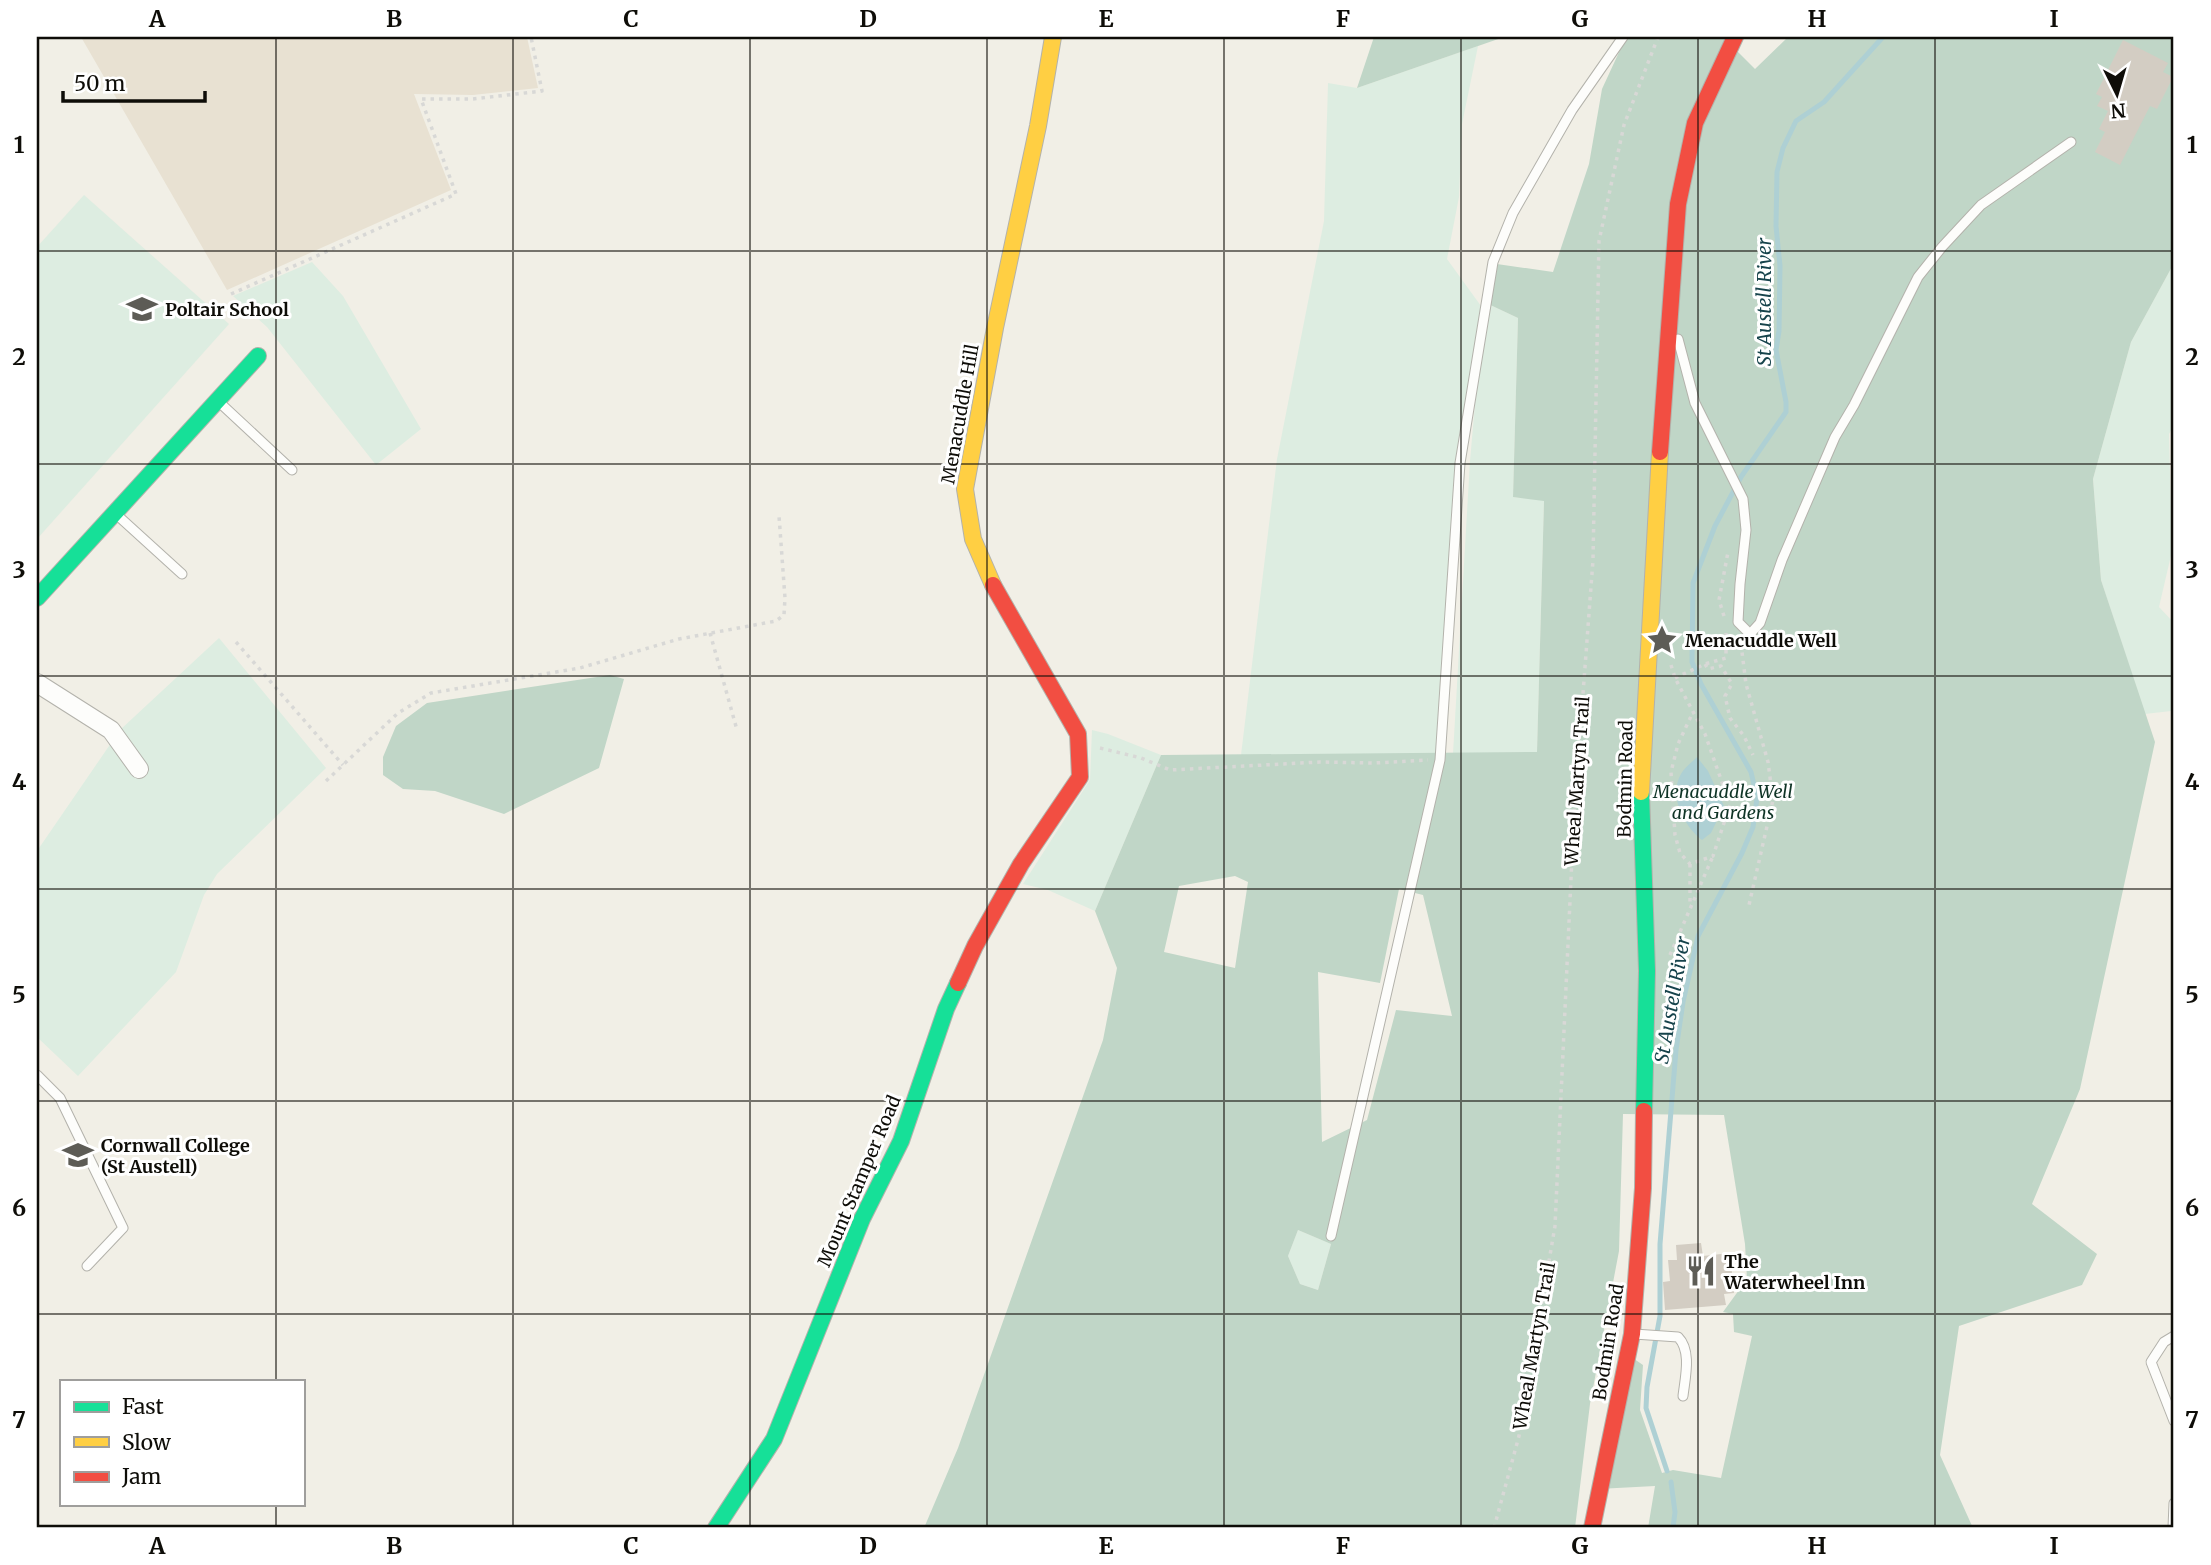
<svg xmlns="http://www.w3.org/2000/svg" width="2211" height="1565" viewBox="0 0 2211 1565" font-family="Merriweather,serif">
<rect width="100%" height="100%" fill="#f1efe6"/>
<path fill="#e8e1d2" d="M81 37H527L538 88 473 95 414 94 451 190 227 290Z"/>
<g fill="#ddede1">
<path d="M1478 46 1462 124 1459 197 1447 259 1481 306 1456 458 1436 754 1241 755 1277 459 1324 221 1328 83 1357 88Z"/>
<path d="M84 195 229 324 37 539V247Z"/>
<path d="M312 262 343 296 421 429 376 465 267 327 233 296Z"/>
<path d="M2174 263V425L2169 434 2172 551 2159 607 2174 623V706L2171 711 2145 714 2101 580 2093 479 2131 342Z"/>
<path d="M1484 302 1518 318 1513 497 1544 500 1537 752 1453 754 1470 461Z"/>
<path d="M219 638 326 768 217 874 204 895 176 972 78 1076 37 1037V851L120 730Z"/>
<path d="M1092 730 1108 734 1161 755 1095 911 1048 890 1023 884 1090 780Z"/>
<path d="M1298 1230 1331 1244 1318 1290 1300 1284 1288 1256Z"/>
</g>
<g fill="#c0d6c7" fill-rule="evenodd">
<path d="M1374 37H1504L1357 88Z"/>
<path d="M1626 37H1738L1733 47 1755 69 1788 37H2174V263L2131 342 2093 479 2101 580 2155 742 2080 1089 2032 1204 2097 1254 2082 1285 1959 1326 1940 1455 1973 1528H1648L1655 1486 1598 1489 1624 1352 1643 1365 1640 1410 1662 1473 1673 1470 1721 1478 1752 1336 1734 1332 1733 1314 1723 1312 1747 1279 1745 1244 1724 1115 1623 1114 1619 1251 1590 1404 1575 1528H924L958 1448 1103 1040 1117 968 1095 911 1161 755 1537 752 1544 501 1513 497 1518 318 1484 302 1490 263 1553 272 1589 164 1602 89ZM1235 876 1248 882 1235 968 1164 952 1179 886ZM1399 889 1423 895 1452 1016 1396 1010 1367 1120 1322 1142 1318 972 1380 983ZM1298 1230 1331 1244 1318 1290 1300 1284 1288 1256Z"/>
<path d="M610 675 624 679 599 768 504 814 435 791 403 789 383 775V757L396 726 427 703Z"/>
</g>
<path fill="#aed0d4" d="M1697 757 1708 771 1724 806 1711 833 1702 840C1684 826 1668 796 1681 774 1684 768 1692 762 1697 757Z"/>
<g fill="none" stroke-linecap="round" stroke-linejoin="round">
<g stroke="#aed0d4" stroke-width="5">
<path d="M1667 1471 1646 1408 1647 1387 1660 1316V1244L1676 1050 1683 1002 1698 936 1742 853 1753 827 1757 798 1751 772 1701 684 1692 662 1693 583 1715 526 1741 477 1786 412V402L1776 350 1779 331 1780 266 1776 226 1777 172 1783 148 1796 121 1824 102 1883 37"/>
<path d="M1671 1482 1675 1512 1673 1528"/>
</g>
</g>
<g fill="#d3cdc3">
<path d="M2123 40 2168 63 2163 72 2173 77 2157 109 2150 106 2120 165 2095 152 2105 132 2099 129 2108 111 2097 106 2102 97 2096 94Z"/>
<path d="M1701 1243 1703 1256 1730 1253 1734 1293 1724 1294 1726 1305 1665 1310 1663 1282 1670 1281 1668 1260H1677L1676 1245Z"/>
</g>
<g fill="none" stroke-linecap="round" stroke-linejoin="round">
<g stroke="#b3b2ab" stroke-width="11">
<g id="lane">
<path d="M1678 339 1695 403 1743 499 1746 530 1740 584 1738 622 1750 634 1760 623 1782 560 1835 437 1854 405 1918 277 1942 247 1981 205 2071 142"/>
<path d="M219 402 292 470"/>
<path d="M116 514 182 574"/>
<path d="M37 1075 60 1098 123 1228 87 1266"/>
<path d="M1331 1236 1440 760 1460 463 1493 262 1513 213 1572 110 1623 37"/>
<path d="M1634 1334 1678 1337C1692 1351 1685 1378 1683 1396"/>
<path d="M2174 1336 2164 1342 2151 1362 2174 1421"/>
<path d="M2173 1528 2174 1503"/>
</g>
</g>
<g stroke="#b3b2ab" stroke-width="20">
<path id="street" d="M37 683 111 730 139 769"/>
</g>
<g stroke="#b3b2ab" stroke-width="18">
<g id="fast">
<path d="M37 598 258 356"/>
<path d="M1641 792 1647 971 1644 1111"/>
<path d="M716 1528 774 1439 862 1219 901 1141 946 1009 958 983"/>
</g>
</g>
<g stroke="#b3b2ab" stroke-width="18">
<g id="slow">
<path d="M993 585 973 539 965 489 995 328 1038 126 1053 37"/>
<path d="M1641 792 1660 452"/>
</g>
</g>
<g stroke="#b3b2ab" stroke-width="18">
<g id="jam">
<path d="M1660 452 1678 204 1695 123 1735 37"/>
<path d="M958 983 975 946 1021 864 1080 777 1078 734 993 585"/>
<path d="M1592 1528 1632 1334 1643 1188 1644 1111"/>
</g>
</g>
<g stroke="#d8d8d6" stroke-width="3.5" stroke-dasharray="3.5 5" stroke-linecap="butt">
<path d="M231 294 456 194 421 99H473L542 91 531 37"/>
<path d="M1724 616 1719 600 1728 552"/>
<path d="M710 633 737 730"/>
<path d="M236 642 343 765"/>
<path d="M1741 644 1746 684 1768 762 1773 800 1749 905"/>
<path d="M1705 664 1708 669 1721 666 1732 684 1725 696 1730 718 1744 736 1753 755"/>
<path d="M1671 665 1675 678 1705 734 1730 805 1713 856 1690 864 1680 853 1675 835 1671 772 1678 744 1693 712"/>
<path d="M1675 678 1705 664 1726 658V630"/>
<path d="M1100 748 1141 758 1170 770 1320 762 1374 763 1428 760"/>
<path d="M326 781 398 713 431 693 580 668 679 639 776 621 784 615 785 598 779 516"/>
<path d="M1690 864V904"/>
<path d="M1670 955 1713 856"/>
<path d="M1494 1528 1519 1436 1555 1226 1574 814 1593 560 1599 241 1624 125 1658 37"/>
</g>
<use href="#lane" stroke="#fdfdfb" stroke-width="9"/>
<use href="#street" stroke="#fdfdfb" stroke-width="18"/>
<use href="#fast" stroke="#16e098" stroke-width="16"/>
<use href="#slow" stroke="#ffcf43" stroke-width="16"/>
<use href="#jam" stroke="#f24e42" stroke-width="16"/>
</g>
<path fill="none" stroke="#0e0d08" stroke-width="2" stroke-opacity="0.55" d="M276 37V1381M513 37V1528M750 37V1528M987 37V1528M1224 37V1528M1461 37V1528M1698 37V1528M1935 37V1528M37 251H2174M37 464H2174M37 676H2174M37 889H2174M37 1101H2174M37 1314H2174M276 1504V1528"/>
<defs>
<g id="school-bare" transform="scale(2.415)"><path d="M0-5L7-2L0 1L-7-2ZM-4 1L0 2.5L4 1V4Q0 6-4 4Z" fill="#5d5c56" stroke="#fff" stroke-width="2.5" paint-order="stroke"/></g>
<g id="sight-bare" transform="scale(2.415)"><path d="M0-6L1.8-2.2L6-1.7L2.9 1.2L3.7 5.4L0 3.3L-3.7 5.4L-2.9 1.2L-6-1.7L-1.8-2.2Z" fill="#5d5c56" stroke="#fff" stroke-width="2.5" paint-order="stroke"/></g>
<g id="university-bare" transform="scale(2.415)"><path d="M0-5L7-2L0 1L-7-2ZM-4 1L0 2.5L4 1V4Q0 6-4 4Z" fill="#5d5c56" stroke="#fff" stroke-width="2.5" paint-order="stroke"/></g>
<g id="restaurant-bare" transform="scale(2.415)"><path d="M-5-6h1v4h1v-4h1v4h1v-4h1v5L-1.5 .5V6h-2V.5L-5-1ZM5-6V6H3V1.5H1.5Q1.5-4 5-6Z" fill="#5d5c56" stroke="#fff" stroke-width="2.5" paint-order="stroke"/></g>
</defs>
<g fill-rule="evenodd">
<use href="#school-bare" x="142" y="309"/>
<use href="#sight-bare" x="1662" y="640"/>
<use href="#university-bare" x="78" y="1155"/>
<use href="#restaurant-bare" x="1701" y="1271"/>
</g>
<g text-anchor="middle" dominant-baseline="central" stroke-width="6" stroke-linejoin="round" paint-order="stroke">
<g font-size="18" font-weight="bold" fill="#0e0d08" stroke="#fff" text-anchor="start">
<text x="165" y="309">Poltair School</text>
<text x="1685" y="640">Menacuddle Well</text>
<text x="101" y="1145">Cornwall College<tspan x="101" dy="21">(St Austell)</tspan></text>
<text x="1724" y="1261">The<tspan x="1724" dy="21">Waterwheel Inn</tspan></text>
</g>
<g font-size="18" fill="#0e0d08" stroke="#fff">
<text transform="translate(960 414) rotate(-80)">Menacuddle Hill</text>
<text transform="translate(1625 779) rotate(-89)">Bodmin Road</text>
<text transform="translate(1577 781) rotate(-86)">Wheal Martyn Trail</text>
<text transform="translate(859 1181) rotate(-67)">Mount Stamper Road</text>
<text transform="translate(1608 1342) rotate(-81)">Bodmin Road</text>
<text transform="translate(1534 1346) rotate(-80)">Wheal Martyn Trail</text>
</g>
<g font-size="18" font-style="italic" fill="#0f3426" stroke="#fff">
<text x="1723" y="791">Menacuddle Well<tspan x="1723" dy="21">and Gardens</tspan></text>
</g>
<g font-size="19" font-style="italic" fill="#16434b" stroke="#fff">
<text transform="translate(1764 302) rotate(-90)">St Austell River</text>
<text transform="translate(1672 1000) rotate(-80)">St Austell River</text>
</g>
</g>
<rect width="2211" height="1565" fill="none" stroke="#ffffff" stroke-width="77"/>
<rect x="60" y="1380" width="245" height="126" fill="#ffffff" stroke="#9f9e9c" stroke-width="2"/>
<rect x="74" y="1402" width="35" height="10" fill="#16e098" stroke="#9f9e9c" stroke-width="2"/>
<text x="122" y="1414" font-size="21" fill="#0e0d08">Fast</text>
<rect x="74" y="1437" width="35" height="10" fill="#ffcf43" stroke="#9f9e9c" stroke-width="2"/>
<text x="122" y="1450" font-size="21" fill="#0e0d08">Slow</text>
<rect x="74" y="1472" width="35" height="10" fill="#f24e42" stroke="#9f9e9c" stroke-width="2"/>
<text x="122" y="1484" font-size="21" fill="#0e0d08">Jam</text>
<g transform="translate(2117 94) rotate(175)" stroke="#ffffff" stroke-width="5" paint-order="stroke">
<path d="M0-5L12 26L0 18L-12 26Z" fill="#0e0d08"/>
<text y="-10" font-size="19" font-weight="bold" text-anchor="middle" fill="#0e0d08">N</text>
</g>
<path d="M63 91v10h142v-10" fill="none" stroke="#0e0d08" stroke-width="3.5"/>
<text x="74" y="91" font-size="21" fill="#0e0d08" stroke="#ffffff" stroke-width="5" paint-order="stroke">50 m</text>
<rect x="38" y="38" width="2134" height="1488" fill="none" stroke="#0e0d08" stroke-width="2.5"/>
<g font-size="23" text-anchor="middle" font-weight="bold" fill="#0e0d08">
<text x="157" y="27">A</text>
<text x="394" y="27">B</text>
<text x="631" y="27">C</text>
<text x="868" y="27">D</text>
<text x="1106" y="27">E</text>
<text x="1343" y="27">F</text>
<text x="1580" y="27">G</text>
<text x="1817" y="27">H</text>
<text x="2054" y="27">I</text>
<text x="19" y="153">1</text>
<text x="2192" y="153">1</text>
<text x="19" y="365">2</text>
<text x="2192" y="365">2</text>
<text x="19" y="578">3</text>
<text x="2192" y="578">3</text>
<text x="19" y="790">4</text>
<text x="2192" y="790">4</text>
<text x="19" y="1003">5</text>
<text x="2192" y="1003">5</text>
<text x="19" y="1216">6</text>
<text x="2192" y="1216">6</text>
<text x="19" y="1428">7</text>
<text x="2192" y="1428">7</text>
<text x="157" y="1554">A</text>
<text x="394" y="1554">B</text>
<text x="631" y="1554">C</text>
<text x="868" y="1554">D</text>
<text x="1106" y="1554">E</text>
<text x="1343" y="1554">F</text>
<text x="1580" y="1554">G</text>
<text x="1817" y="1554">H</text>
<text x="2054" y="1554">I</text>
</g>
</svg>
